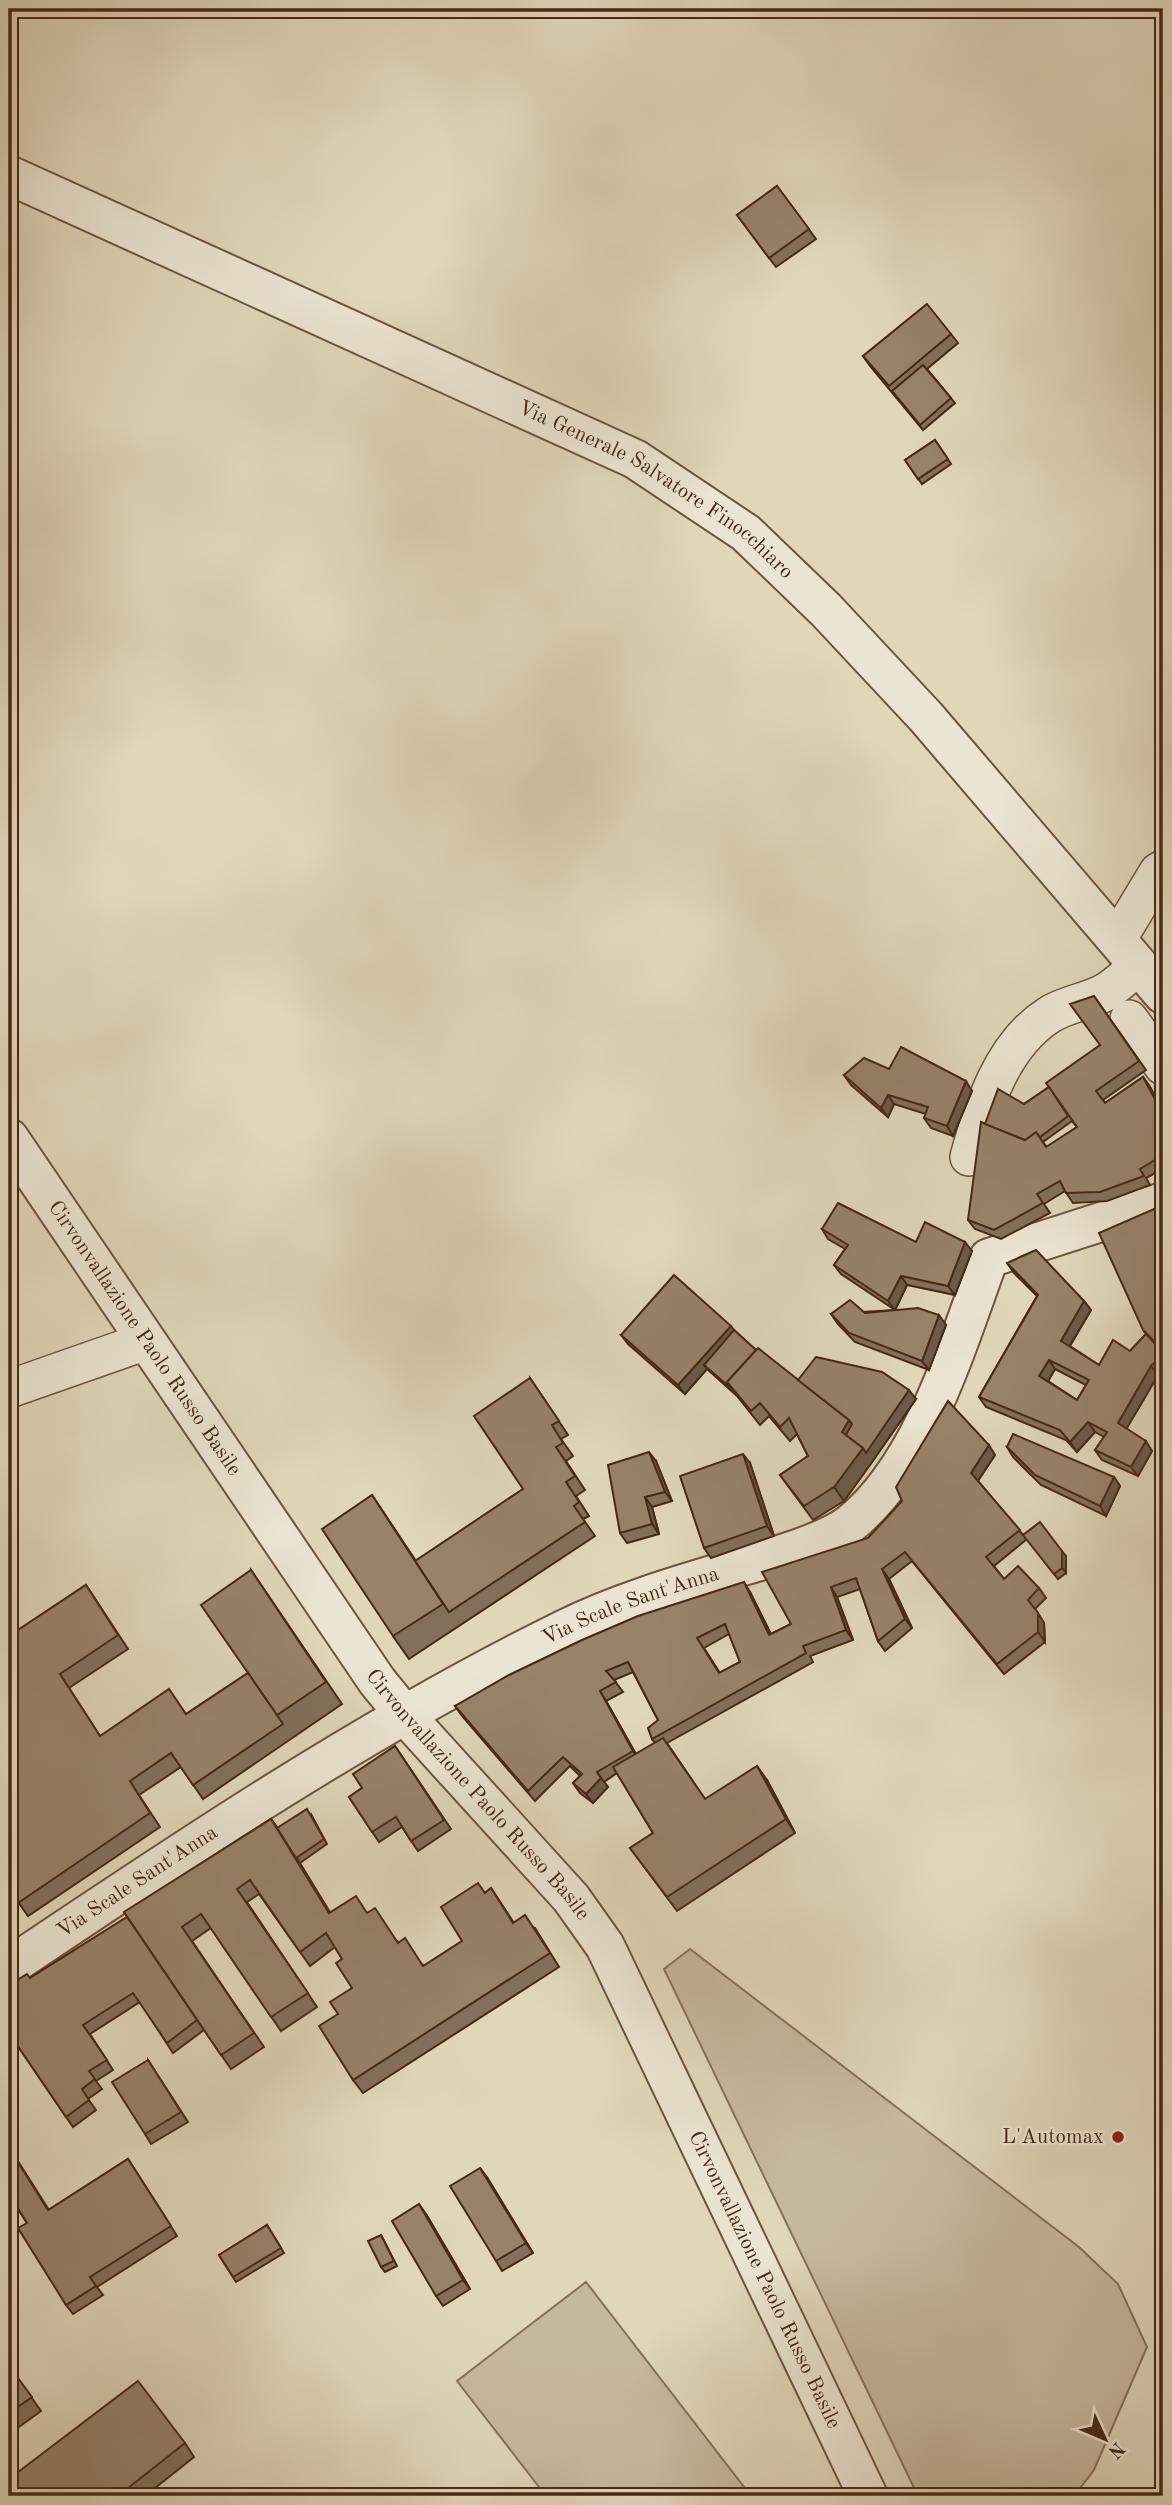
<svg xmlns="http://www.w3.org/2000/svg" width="1172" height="2505" viewBox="0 0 1172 2505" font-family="'Old Standard TT',serif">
<rect width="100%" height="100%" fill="#e0d6ba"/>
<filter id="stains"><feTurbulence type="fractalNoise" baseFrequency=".00286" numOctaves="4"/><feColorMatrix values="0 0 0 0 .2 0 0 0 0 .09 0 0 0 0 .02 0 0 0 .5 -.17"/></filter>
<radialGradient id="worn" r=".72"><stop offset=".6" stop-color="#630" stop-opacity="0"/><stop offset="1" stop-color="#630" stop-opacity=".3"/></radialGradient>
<g fill="#c6b89e" stroke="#87705a" stroke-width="2">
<path d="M690 1949 1079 2247 1118 2284 1147 2347 1094 2470 1074 2496 1047 2493 1045 2496H918L664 1969Z"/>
<path d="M586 2282 751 2496H546L457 2381Z"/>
</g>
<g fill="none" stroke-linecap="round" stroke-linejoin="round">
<g stroke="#6e543e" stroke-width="40">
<g id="minor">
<path d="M1117 940 1158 872 1163 869"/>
<path d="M1129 1019 1163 1066"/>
<path d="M969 1157C983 1106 1002 1045 1049 1015 1067 1003 1091 1002 1109 990 1119 983 1129 974 1138 966"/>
<path d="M9 1389 146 1341"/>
</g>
</g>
<g stroke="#6e543e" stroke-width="42">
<g id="tertiary">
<path id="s1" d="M9 175 635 459 746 533 826 610 926 717 1163 994"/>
<path id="s2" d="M9 1138 377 1681 403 1713 571 1898 605 1946 868 2496"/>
<path id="s3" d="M9 1967C189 1846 370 1725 565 1629 616 1604 672 1587 726 1571 759 1561 824 1544 850 1524 923 1465 957 1344 989 1258L1163 1202"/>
</g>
</g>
<use href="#minor" stroke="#ebe4d2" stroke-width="37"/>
<use href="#tertiary" stroke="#ebe4d2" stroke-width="38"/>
</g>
<g fill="#82705c" stroke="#482815" stroke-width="2" fill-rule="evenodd">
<path d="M777 186 816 239 776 267 737 215Z"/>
<path d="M951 334 958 343 927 369 955 403 923 430 870 366 863 356Z"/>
<path d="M935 440 951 464 922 484 905 460Z"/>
<path d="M1094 996 1146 1070 1103 1100 1105 1103 1143 1077 1150 1087 1163 1111V1169L1146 1178 1150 1185 1107 1201 1073 1203 1065 1191 1044 1204 1050 1213 1001 1239 975 1229 968 1220 1024 1104 1049 1087 1100 1045ZM1072 1121 1077 1127 1047 1147 1043 1142Z"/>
<path d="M889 1069 972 1091 953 1136 931 1128 924 1118 926 1114 894 1104 888 1117 851 1085 844 1075Z"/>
<path d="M1163 1222V1371L1158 1375 1126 1429 1152 1451 1138 1476 1102 1460 1095 1450 1104 1437 1095 1432 1077 1452 1066 1440 986 1407 979 1397 1037 1296 1014 1273 1007 1263 1084 1301 1091 1310 1070 1346 1099 1365 1130 1351 1146 1334 1143 1330ZM1055 1369 1086 1385 1077 1400 1048 1381Z"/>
<path d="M822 1229 916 1242 972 1251 955 1295 907 1285 895 1310 946 1325 929 1370 855 1342 838 1324 831 1314 895 1310 841 1274 834 1265 845 1249 828 1239Z"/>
<path d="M734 1330 756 1350 798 1380 916 1399 872 1462 844 1501 813 1520 780 1475 808 1456 797 1434 790 1441 769 1416 760 1425 737 1396 707 1369 685 1394 628 1344 621 1335Z"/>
<path d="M530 1378 568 1435 561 1439 573 1456 566 1461 585 1490 576 1496 589 1516 583 1519 595 1536 409 1659 393 1636 372 1495 416 1561 523 1489Z"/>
<path d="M1007 1447 1114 1477 1120 1486 1106 1516 1041 1485 1013 1457Z"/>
<path d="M995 1455 978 1481 1023 1535 1066 1556V1573L1058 1579 1027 1539 994 1566 1004 1579 1039 1588 1046 1598 1035 1609 1044 1623 1045 1642 1004 1674 912 1561 889 1579 912 1628 885 1651 878 1641 860 1589 837 1597 853 1640 810 1656 813 1662 667 1743 705 1799 767 1780 795 1833 677 1911 630 1848 653 1833 617 1773 604 1782 608 1787 593 1803 580 1793 573 1783 580 1776 570 1766 535 1801 462 1716 455 1706 750 1592 771 1634 791 1624 868 1538ZM729 1634 740 1662 720 1673 704 1648ZM633 1672 658 1720 652 1739 655 1743 636 1754 606 1701 623 1692 614 1680Z"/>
<path d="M656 1461 672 1501 652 1507 659 1534 627 1543 620 1533Z"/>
<path d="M750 1463 774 1536 711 1558 704 1548Z"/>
<path d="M251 1570 342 1704 203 1799 181 1767 139 1795 160 1827 28 1916 9 1889V1636L86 1585 128 1649 69 1688 100 1736 186 1714 248 1673Z"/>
<path d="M395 1746 451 1829 418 1851 402 1827 379 1842 349 1797 362 1788Z"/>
<path d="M311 1814 327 1844 300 1863 299 1862 330 1913H367L424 1966 462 1941 485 1893 491 1888 514 1923 535 1928 559 1967 363 2093 353 2080 338 2014 352 1988 342 1959 335 1947 310 1966 259 1894 247 1902 317 2007 281 2031 211 1928 192 1941 264 2047 231 2069 204 2030 173 2053 140 2002 90 2034 113 2070 96 2081 102 2089 88 2099 96 2110 73 2127 9 2033 30 1978 127 1917 271 1819 277 1828Z"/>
<path d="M148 2060 188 2122 151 2144 145 2134Z"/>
<path d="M9 2147 49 2210 128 2159 177 2236 97 2287 103 2295 73 2314 66 2305 27 2223 14 2203 9 2207Z"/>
<path d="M480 2168 533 2253 502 2271 496 2261Z"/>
<path d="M426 2214 470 2289 443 2306 436 2296Z"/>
<path d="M267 2225 284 2253 236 2282 219 2255Z"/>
<path d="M381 2235 397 2266 385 2272 381 2267Z"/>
<path d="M9 2366 41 2411 9 2434Z"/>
<path d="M185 2443 194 2457 145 2496H9Z"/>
</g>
<g fill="#6a5b4b" stroke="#482815" stroke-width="2">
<path d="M1143 1077 1150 1087 1163 1111V1114Z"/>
<path d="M966 1081 972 1091 953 1136 947 1126Z"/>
<path d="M888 1095 894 1104 888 1117 881 1108Z"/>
<path d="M965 1242 972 1251 955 1295 948 1286Z"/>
<path d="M901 1276 907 1285 895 1310 888 1301Z"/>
<path d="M1084 1301 1091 1310 1067 1350 1061 1341Z"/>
<path d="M939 1315 946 1325 929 1370 922 1361Z"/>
<path d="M731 1326 738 1335 704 1365 707 1369 685 1394 678 1385Z"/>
<path d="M1049 1360 1055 1369 1046 1385 1039 1376Z"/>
<path d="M1151 1366 1158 1375 1124 1433 1118 1423Z"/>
<path d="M909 1390 916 1399 872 1462 844 1501 834 1487 863 1448Z"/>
<path d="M849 1420 859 1434 854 1443 842 1432Z"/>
<path d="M1088 1422 1095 1432 1077 1452 1070 1442Z"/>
<path d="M1146 1441 1152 1451 1138 1476 1131 1467Z"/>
<path d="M989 1445 995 1455 977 1482 971 1473Z"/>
<path d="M649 1452 656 1461 672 1501 665 1492Z"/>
<path d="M743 1454 750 1463 774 1536 767 1526Z"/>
<path d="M1114 1477 1120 1486 1106 1516 1100 1506Z"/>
<path d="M645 1497 652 1507 659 1534 652 1524Z"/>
<path d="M1062 1551 1066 1556V1573L1062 1568Z"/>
<path d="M882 1569 889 1579 912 1628 905 1619Z"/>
<path d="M744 1582 750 1592 776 1645 769 1635Z"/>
<path d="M831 1587 837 1597 853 1640 846 1630Z"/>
<path d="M1038 1613 1044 1623 1045 1642 1038 1632Z"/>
<path d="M600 1691 606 1701 639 1760 633 1751Z"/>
<path d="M757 1766 767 1780 795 1833 786 1819Z"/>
<path d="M601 1778 608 1787 593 1803 586 1794Z"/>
<path d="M271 1819 281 1832 339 1927 329 1913Z"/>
<path d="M480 2168 487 2177 533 2253 526 2243Z"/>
<path d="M419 2204 426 2214 470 2289 463 2280Z"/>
</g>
<g fill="#97826b" stroke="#482815" stroke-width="2" fill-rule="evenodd">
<path d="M777 186 809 229 769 258 737 215Z"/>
<path d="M927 304 951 334 889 386 863 356Z"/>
<path d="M923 365 951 398 920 425 892 391Z"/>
<path d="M935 440 948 459 918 479 905 460Z"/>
<path d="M1094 996 1139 1061 1096 1091 1105 1103 1143 1077 1163 1114V1155L1140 1169 1144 1176 1100 1192 1066 1193 1060 1181 1037 1194 1043 1203 994 1230 968 1220 981 1122 1025 1140 1036 1132 1046 1147 1077 1127 1046 1083 1100 1045 1070 1004Z"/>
<path d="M901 1047 966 1081 947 1126 924 1118 928 1107 888 1095 881 1108 844 1075 864 1058 889 1069Z"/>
<path d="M1049 1087 1068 1116 1040 1137 1036 1132 1025 1140 985 1124 998 1089 1024 1104Z"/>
<path d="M838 1203 916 1242 925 1222 965 1242 948 1286 901 1276 888 1301 834 1265 848 1245 822 1229Z"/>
<path d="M1154 1209 1163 1225 1162 1349 1143 1330 1099 1233Z"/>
<path d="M1036 1250 1084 1301 1061 1341 1099 1365 1113 1340 1130 1351 1146 1334 1163 1352V1355L1151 1366 1118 1423 1146 1441 1131 1467 1095 1450 1107 1432 1088 1422 1070 1442 1060 1430 979 1397 1038 1295 1007 1263ZM1049 1360 1089 1380 1077 1400 1039 1376Z"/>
<path d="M674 1275 731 1326 678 1385 621 1335Z"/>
<path d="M850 1300 865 1313 918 1308 939 1315 922 1361 849 1333 831 1314Z"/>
<path d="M734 1330 756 1350 727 1382 734 1391 704 1365Z"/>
<path d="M758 1348 849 1420 842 1432 863 1448 834 1487 804 1506 780 1475 808 1456 789 1418 780 1427 760 1403 751 1411 727 1382Z"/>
<path d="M816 1357 882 1372 909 1390 866 1453 863 1448 846 1435 852 1424 849 1420 798 1380Z"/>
<path d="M530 1378 559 1421 552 1425 563 1443 556 1447 575 1476 566 1482 579 1502 574 1506 585 1522 449 1612 415 1561 523 1489 474 1416Z"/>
<path d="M948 1401 989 1445 971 1473 1020 1530 986 1557 1004 1579 1018 1566 1039 1588 1028 1600 1038 1613V1632L997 1664 905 1552 882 1569 905 1619 878 1641 856 1578 831 1587 846 1630 803 1646 806 1653 652 1739 648 1728 658 1720 628 1662 606 1671 616 1682 600 1691 633 1751 597 1772 601 1778 586 1794 573 1783 582 1774 563 1757 528 1791 455 1706 509 1675 582 1640 638 1616 744 1582 769 1635 791 1624 762 1572 868 1538 902 1501 896 1487ZM725 1624 740 1662 719 1673 697 1638Z"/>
<path d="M1013 1434 1114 1477 1100 1506 1035 1475 1007 1447Z"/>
<path d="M649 1452 665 1492 645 1497 652 1524 620 1533 608 1465Z"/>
<path d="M743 1454 767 1526 704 1548 680 1476Z"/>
<path d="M372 1495 443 1604 393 1636 322 1529Z"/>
<path d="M1040 1522 1062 1551V1568L1054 1574 1023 1535Z"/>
<path d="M251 1570 326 1682 277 1715 201 1605Z"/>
<path d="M86 1585 118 1635 60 1674 100 1736 169 1689 186 1714 248 1673 283 1724 193 1785 171 1753 130 1781 150 1813 18 1903 9 1889V1636Z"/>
<path d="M663 1738 705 1799 757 1766 786 1819 667 1897 630 1848 653 1833 613 1767Z"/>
<path d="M395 1746 444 1820 411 1841 396 1817 372 1832 349 1797 362 1788 353 1774Z"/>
<path d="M307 1809 324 1839 296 1858 277 1828Z"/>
<path d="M271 1819 329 1913 356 1896 367 1913 375 1908 398 1943 405 1938 423 1966 462 1941 441 1907 478 1883 485 1893 491 1888 513 1923 525 1915 550 1953 353 2080 319 2026 338 2014 330 2002 352 1988 336 1963 342 1959 326 1933 300 1952 250 1880 237 1889 308 1993 271 2017 201 1914 182 1927 254 2033 221 2055 124 1912Z"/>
<path d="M127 1917 197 2020 167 2043 133 1993 83 2025 107 2060 89 2071 95 2079 82 2089 89 2100 66 2117 9 2033V1985L27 1974 30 1978Z"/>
<path d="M148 2060 181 2112 145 2134 112 2082Z"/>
<path d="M9 2148 48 2210 128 2159 171 2226 90 2277 96 2286 66 2305 18 2228 27 2223 9 2194Z"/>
<path d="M480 2168 526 2243 496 2261 450 2186Z"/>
<path d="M419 2204 463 2280 436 2296 392 2221Z"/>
<path d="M267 2225 281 2248 233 2277 219 2255Z"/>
<path d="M381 2235 394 2261 381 2267 368 2241Z"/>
<path d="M9 2366 32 2397 9 2413Z"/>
<path d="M138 2381 185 2443 118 2496H9V2479Z"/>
</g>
<circle fill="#8f2418" stroke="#ebe4d2" stroke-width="2.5" cx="1118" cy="2137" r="7"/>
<g text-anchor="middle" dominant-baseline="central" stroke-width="5" stroke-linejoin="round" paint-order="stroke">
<g font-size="21" fill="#482815" stroke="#ebe4d2">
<text stroke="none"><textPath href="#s1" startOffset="721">Via Generale Salvatore Finocchiaro</textPath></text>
<text stroke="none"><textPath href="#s2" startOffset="242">Cirvonvallazione Paolo Russo Basile</textPath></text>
<text stroke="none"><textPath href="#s3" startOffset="721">Via Scale Sant'Anna</textPath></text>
<text stroke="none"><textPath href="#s2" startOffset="808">Cirvonvallazione Paolo Russo Basile</textPath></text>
<text stroke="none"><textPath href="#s3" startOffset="154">Via Scale Sant'Anna</textPath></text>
<text stroke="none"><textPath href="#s2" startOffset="1376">Cirvonvallazione Paolo Russo Basile</textPath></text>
</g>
<g font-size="21" fill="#482815" stroke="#ebe4d2" text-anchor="end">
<text x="1104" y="2137">L'Automax</text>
</g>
</g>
<rect width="1172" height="2505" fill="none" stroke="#e0d6ba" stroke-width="35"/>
<rect x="10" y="10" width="1151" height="2484" fill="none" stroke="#482815" stroke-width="3.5"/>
<rect x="18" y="18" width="1137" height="2470" fill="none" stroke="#482815" stroke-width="2"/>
<g transform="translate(1105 2439) rotate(134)" stroke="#ebe4d2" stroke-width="5" paint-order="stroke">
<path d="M0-5L12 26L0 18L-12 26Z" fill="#482815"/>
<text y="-10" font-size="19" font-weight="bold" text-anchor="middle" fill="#482815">N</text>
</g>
<rect width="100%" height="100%" filter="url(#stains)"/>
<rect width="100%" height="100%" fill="url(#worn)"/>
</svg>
